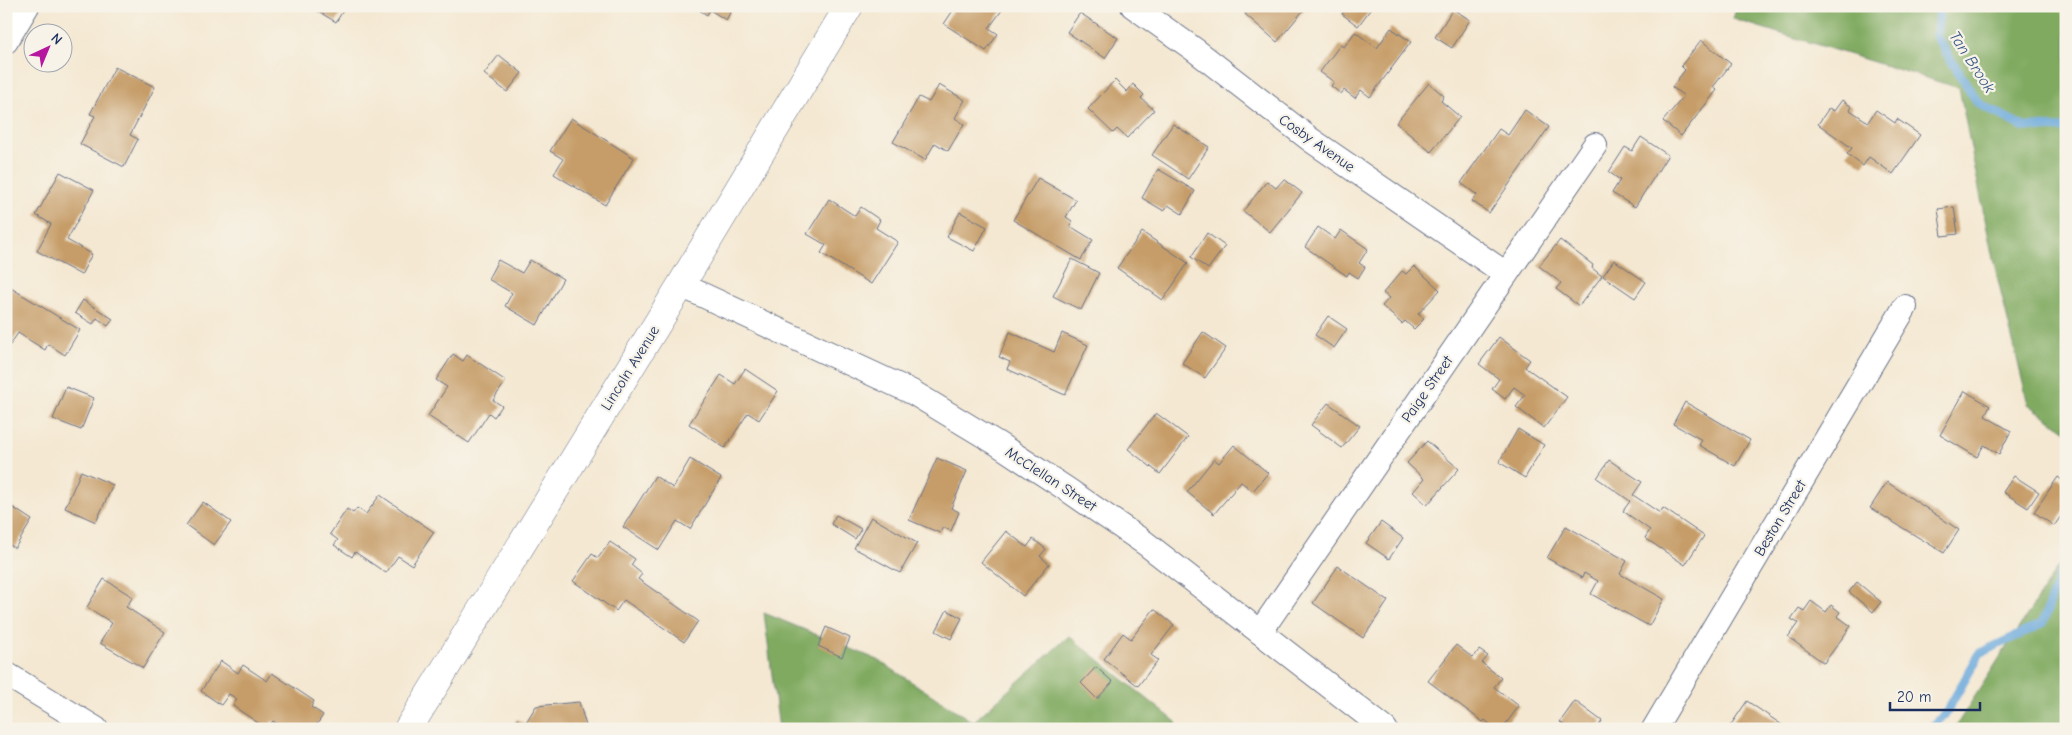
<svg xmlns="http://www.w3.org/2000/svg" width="2072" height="735" viewBox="0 0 2072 735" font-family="'Comic Neue',sans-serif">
<rect width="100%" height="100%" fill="#f7f3e8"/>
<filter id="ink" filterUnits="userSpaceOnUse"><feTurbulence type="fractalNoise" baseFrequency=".02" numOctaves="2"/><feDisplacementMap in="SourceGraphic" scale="10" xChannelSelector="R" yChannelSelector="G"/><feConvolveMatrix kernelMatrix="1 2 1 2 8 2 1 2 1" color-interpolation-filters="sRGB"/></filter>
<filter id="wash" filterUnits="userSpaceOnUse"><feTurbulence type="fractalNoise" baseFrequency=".0096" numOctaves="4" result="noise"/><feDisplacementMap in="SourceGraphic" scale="20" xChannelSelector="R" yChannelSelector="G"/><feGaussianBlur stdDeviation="1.12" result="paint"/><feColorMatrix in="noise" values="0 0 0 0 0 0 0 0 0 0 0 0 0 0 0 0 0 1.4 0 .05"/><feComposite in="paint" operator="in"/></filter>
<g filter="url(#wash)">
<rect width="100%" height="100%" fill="#f4e8d2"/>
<g fill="#80aa60" stroke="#4e6c5f">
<path d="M1737 6H2066V431L2028 404 1993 259 1959 88 1733 19Z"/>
<path d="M2066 554V729H1954Z"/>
<path d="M764 613 878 660 973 722 1069 636 1176 722 1177 729H779Z"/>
</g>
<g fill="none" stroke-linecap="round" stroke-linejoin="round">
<g stroke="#6aa9dc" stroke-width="9">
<path d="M1940 6 1936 36 1978 103 2024 127 2066 128"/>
<path d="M1930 729 1946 713 1980 653 2042 624 2066 558"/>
</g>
</g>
<g id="blocks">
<g fill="#c69d69">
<path d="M309 6H346L336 22Z"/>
<path d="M693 6H734L726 20 710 10 707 15Z"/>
<path d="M956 6H1005L989 28 998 34 986 51 944 24Z"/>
<path d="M1251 6H1307L1277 42 1245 14Z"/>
<path d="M1347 6H1373L1358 26 1342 14Z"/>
<path d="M1453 9 1470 20 1452 48 1435 37Z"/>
<path d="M1080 13 1118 38 1105 58 1067 32Z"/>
<path d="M1391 28 1411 42 1370 97 1361 90 1355 98 1344 90 1341 94 1331 86 1334 82 1320 72 1340 45 1344 47 1355 32 1377 48Z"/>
<path d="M1701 40 1731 64 1713 87 1717 90 1681 136 1663 121 1684 96 1672 87 1685 70 1681 66Z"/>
<path d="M499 55 522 73 507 92 484 74Z"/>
<path d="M115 67 155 87 130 135 138 139 124 167 80 144 95 116 90 114Z"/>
<path d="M1115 80 1127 92 1133 84 1144 95 1141 98 1154 110 1127 138 1117 129 1113 133 1088 109Z"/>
<path d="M1429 83 1444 96 1441 101 1460 117 1431 152 1396 123Z"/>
<path d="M939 85 965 100 955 118 964 124 948 151 935 143 925 160 893 142 919 97 929 102Z"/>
<path d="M1842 100 1852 107 1850 110 1868 122 1876 110 1895 123 1897 119 1920 135 1893 174 1869 157 1863 166 1847 154 1852 148 1818 124 1829 108 1834 111Z"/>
<path d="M1525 110 1549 127 1489 213 1472 201 1477 195 1461 183 1499 129 1508 135Z"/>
<path d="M571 118 634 158 605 205 554 174 563 159 550 151Z"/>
<path d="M1173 124 1209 147 1188 179 1152 155Z"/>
<path d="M1641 137 1668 155 1635 207 1612 193 1620 180 1609 172 1625 147 1632 151Z"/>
<path d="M1158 169 1195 191 1182 214 1168 205 1164 211 1142 198Z"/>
<path d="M60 172 94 190 67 240 92 254 81 275 37 251 51 224 36 215Z"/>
<path d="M1038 178 1076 200 1066 217 1072 221 1070 226 1093 240 1081 260 1013 220Z"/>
<path d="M1284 179 1302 193 1270 232 1243 211 1267 181 1276 188Z"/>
<path d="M829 199 855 216 861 207 880 220 876 228 898 242 871 284 821 253 826 245 807 234Z"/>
<path d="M1954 207 1958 234 1942 236 1938 209Z"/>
<path d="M960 212 987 227 974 251 947 237Z"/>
<path d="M1318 227 1335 239 1341 230 1368 249 1359 263 1365 267 1358 278 1349 272 1347 276 1305 247Z"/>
<path d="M1142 232 1188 263 1163 300 1117 268Z"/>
<path d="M1207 233 1225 246 1208 269 1191 257Z"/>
<path d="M1560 240 1593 265 1592 268 1602 276 1579 306 1556 289 1561 283 1539 266Z"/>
<path d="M1072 259 1099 273 1081 310 1053 296Z"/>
<path d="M498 260 522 273 530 260 563 279 537 325 505 306 512 293 488 279Z"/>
<path d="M1614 260 1646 282 1635 298 1603 276Z"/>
<path d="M1414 266 1440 290 1418 314 1424 319 1414 329 1405 321 1402 324 1382 306 1389 298 1383 293 1402 271 1406 274Z"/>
<path d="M6 285 80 330 65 355 48 344 45 350 18 333 6 351Z"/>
<path d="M83 300 113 319 108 326 97 318 93 324 75 313Z"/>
<path d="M1328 316 1347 329 1334 348 1315 335Z"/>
<path d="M1010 332 1054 352 1062 333 1088 345 1065 395 1007 369 1010 362 999 357Z"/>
<path d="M1203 332 1226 348 1205 378 1182 363Z"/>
<path d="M1499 337 1530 360 1525 367 1567 397 1544 428 1516 407 1525 395 1514 387 1505 399 1492 389 1499 379 1479 364Z"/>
<path d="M453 354 463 361 467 355 506 381 493 400 502 406 494 417 489 413 469 443 428 416 447 387 436 380Z"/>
<path d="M745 369 778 391 759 420 748 413 725 448 689 424 721 375 735 384Z"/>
<path d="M66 387 94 398 81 430 53 419Z"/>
<path d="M1965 391 1990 406 1985 416 2011 431 1999 454 1984 445 1977 457 1940 435Z"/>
<path d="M1685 402 1750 440 1735 466 1699 445 1702 440 1673 424Z"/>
<path d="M1328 403 1360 426 1342 448 1311 425Z"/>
<path d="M1156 413 1188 437 1160 474 1128 449Z"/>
<path d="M1518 429 1544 445 1525 478 1499 462Z"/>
<path d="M1427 441 1459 469 1427 505 1413 492 1424 479 1407 463Z"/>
<path d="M1234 445 1268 473 1253 491 1241 482 1214 514 1187 492 1214 459 1219 463Z"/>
<path d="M937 458 967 471 951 508 959 512 951 531 943 527 940 533 909 520Z"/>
<path d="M690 459 721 478 690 529 677 521 659 550 623 527 655 476 673 488Z"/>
<path d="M1609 460 1642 482 1633 495 1660 513 1663 508 1704 536 1685 565 1645 538 1650 530 1623 511 1630 501 1597 478Z"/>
<path d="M81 471 113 485 96 522 65 508Z"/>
<path d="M2014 476 2039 492 2028 508 2003 492Z"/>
<path d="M2058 477 2066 483V509L2054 526 2034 512Z"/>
<path d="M1887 482 1959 530 1944 553 1870 508Z"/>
<path d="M380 495 434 532 412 565 398 556 386 573 355 552 352 557 334 545 338 540 330 534 347 509 353 513 357 508 366 514Z"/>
<path d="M203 502 231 522 214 545 186 525Z"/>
<path d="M6 503 32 520 15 548 6 543Z"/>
<path d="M836 515 861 529 855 539 831 524Z"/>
<path d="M871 517 917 543 900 573 854 548Z"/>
<path d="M1381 522 1403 538 1389 559 1366 543Z"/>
<path d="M1566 526 1627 561 1620 574 1664 599 1649 626 1591 594 1598 581 1584 573 1582 578 1547 558Z"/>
<path d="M1006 531 1027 547 1033 539 1046 549 1040 556 1049 564 1023 596 981 562Z"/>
<path d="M610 542 635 559 631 565 642 574 638 579 698 621 684 642 624 600 616 611 573 581 592 554 598 558Z"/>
<path d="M1338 566 1388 601 1363 638 1313 603Z"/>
<path d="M104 579 133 597 126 607 165 632 143 668 100 643 112 623 87 607Z"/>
<path d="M1857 582 1881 602 1873 612 1849 592Z"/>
<path d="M1811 601 1826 612 1831 605 1840 612 1837 616 1851 626 1824 663 1788 637 1798 623 1791 619 1799 608 1804 611Z"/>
<path d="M1154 609 1174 625 1151 655 1158 660 1138 686 1104 659 1123 633 1131 639Z"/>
<path d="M947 610 962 618 951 639 936 631Z"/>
<path d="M826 627 850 638 842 657 818 646Z"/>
<path d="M1456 645 1473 658 1479 650 1488 656 1482 663 1501 678 1494 687 1519 706 1502 729H1496L1485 720 1483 722 1428 681Z"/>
<path d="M221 661 238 673 243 665 267 681 272 673 314 701 311 707 323 715 314 729H284L273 721 267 729 233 706 237 699 229 694 221 705 201 691Z"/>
<path d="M1096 667 1113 682 1097 699 1081 683Z"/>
<path d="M1575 701 1602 721 1597 729H1565L1566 727 1560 722Z"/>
<path d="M1747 701 1788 729H1728Z"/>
<path d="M579 702 587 729H511L517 719 525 724 536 706Z"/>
</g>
</g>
</g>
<g filter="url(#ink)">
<use href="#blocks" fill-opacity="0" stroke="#677087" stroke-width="1"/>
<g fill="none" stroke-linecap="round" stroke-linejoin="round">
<g stroke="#677087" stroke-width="26">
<g id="minor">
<path d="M1133 6 1195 50 1311 140 1506 274"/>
<path d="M6 41 27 6"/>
<path d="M681 285 912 392 998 444 1068 490 1145 543 1385 729"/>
<path d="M1260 632 1595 145"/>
<path d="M6 674 96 729"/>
<path d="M1654 729 1905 307"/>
</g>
</g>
<g stroke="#677087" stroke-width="29">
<path id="tertiary" d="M408 729 681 285 849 6"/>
</g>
<use href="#minor" stroke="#fff" stroke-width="24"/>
<use href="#tertiary" stroke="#fff" stroke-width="28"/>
</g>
</g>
<g text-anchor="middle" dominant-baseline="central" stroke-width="4.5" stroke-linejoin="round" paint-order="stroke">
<g font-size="15" fill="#1b2f5e" stroke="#f7f3e8">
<text transform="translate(1317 143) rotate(35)">Cosby Avenue</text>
<text transform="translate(630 368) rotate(-58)">Lincoln Avenue</text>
<text transform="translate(1427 389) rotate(-55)">Paige Street</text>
<text transform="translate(1051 479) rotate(33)">McClellan Street</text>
<text transform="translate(1780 518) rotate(-59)">Beston Street</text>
</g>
<g font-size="16" font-style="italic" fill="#335484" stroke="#f7f3e8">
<text transform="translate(1972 62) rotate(57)">Tan Brook</text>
</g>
</g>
<rect width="2072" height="735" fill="none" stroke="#f7f3e8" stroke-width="25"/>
<g transform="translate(48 48) rotate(44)"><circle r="24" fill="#f7f3e8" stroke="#9fa5b1"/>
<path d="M0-4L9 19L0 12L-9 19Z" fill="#b5179e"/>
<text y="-8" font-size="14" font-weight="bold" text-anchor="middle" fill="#1b2f5e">N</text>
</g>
<path d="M1890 702v8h90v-8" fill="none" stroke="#1b2f5e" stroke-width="2.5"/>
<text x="1897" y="702" font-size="15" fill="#1b2f5e" stroke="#f7f3e8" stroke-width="4" paint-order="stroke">20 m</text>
</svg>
